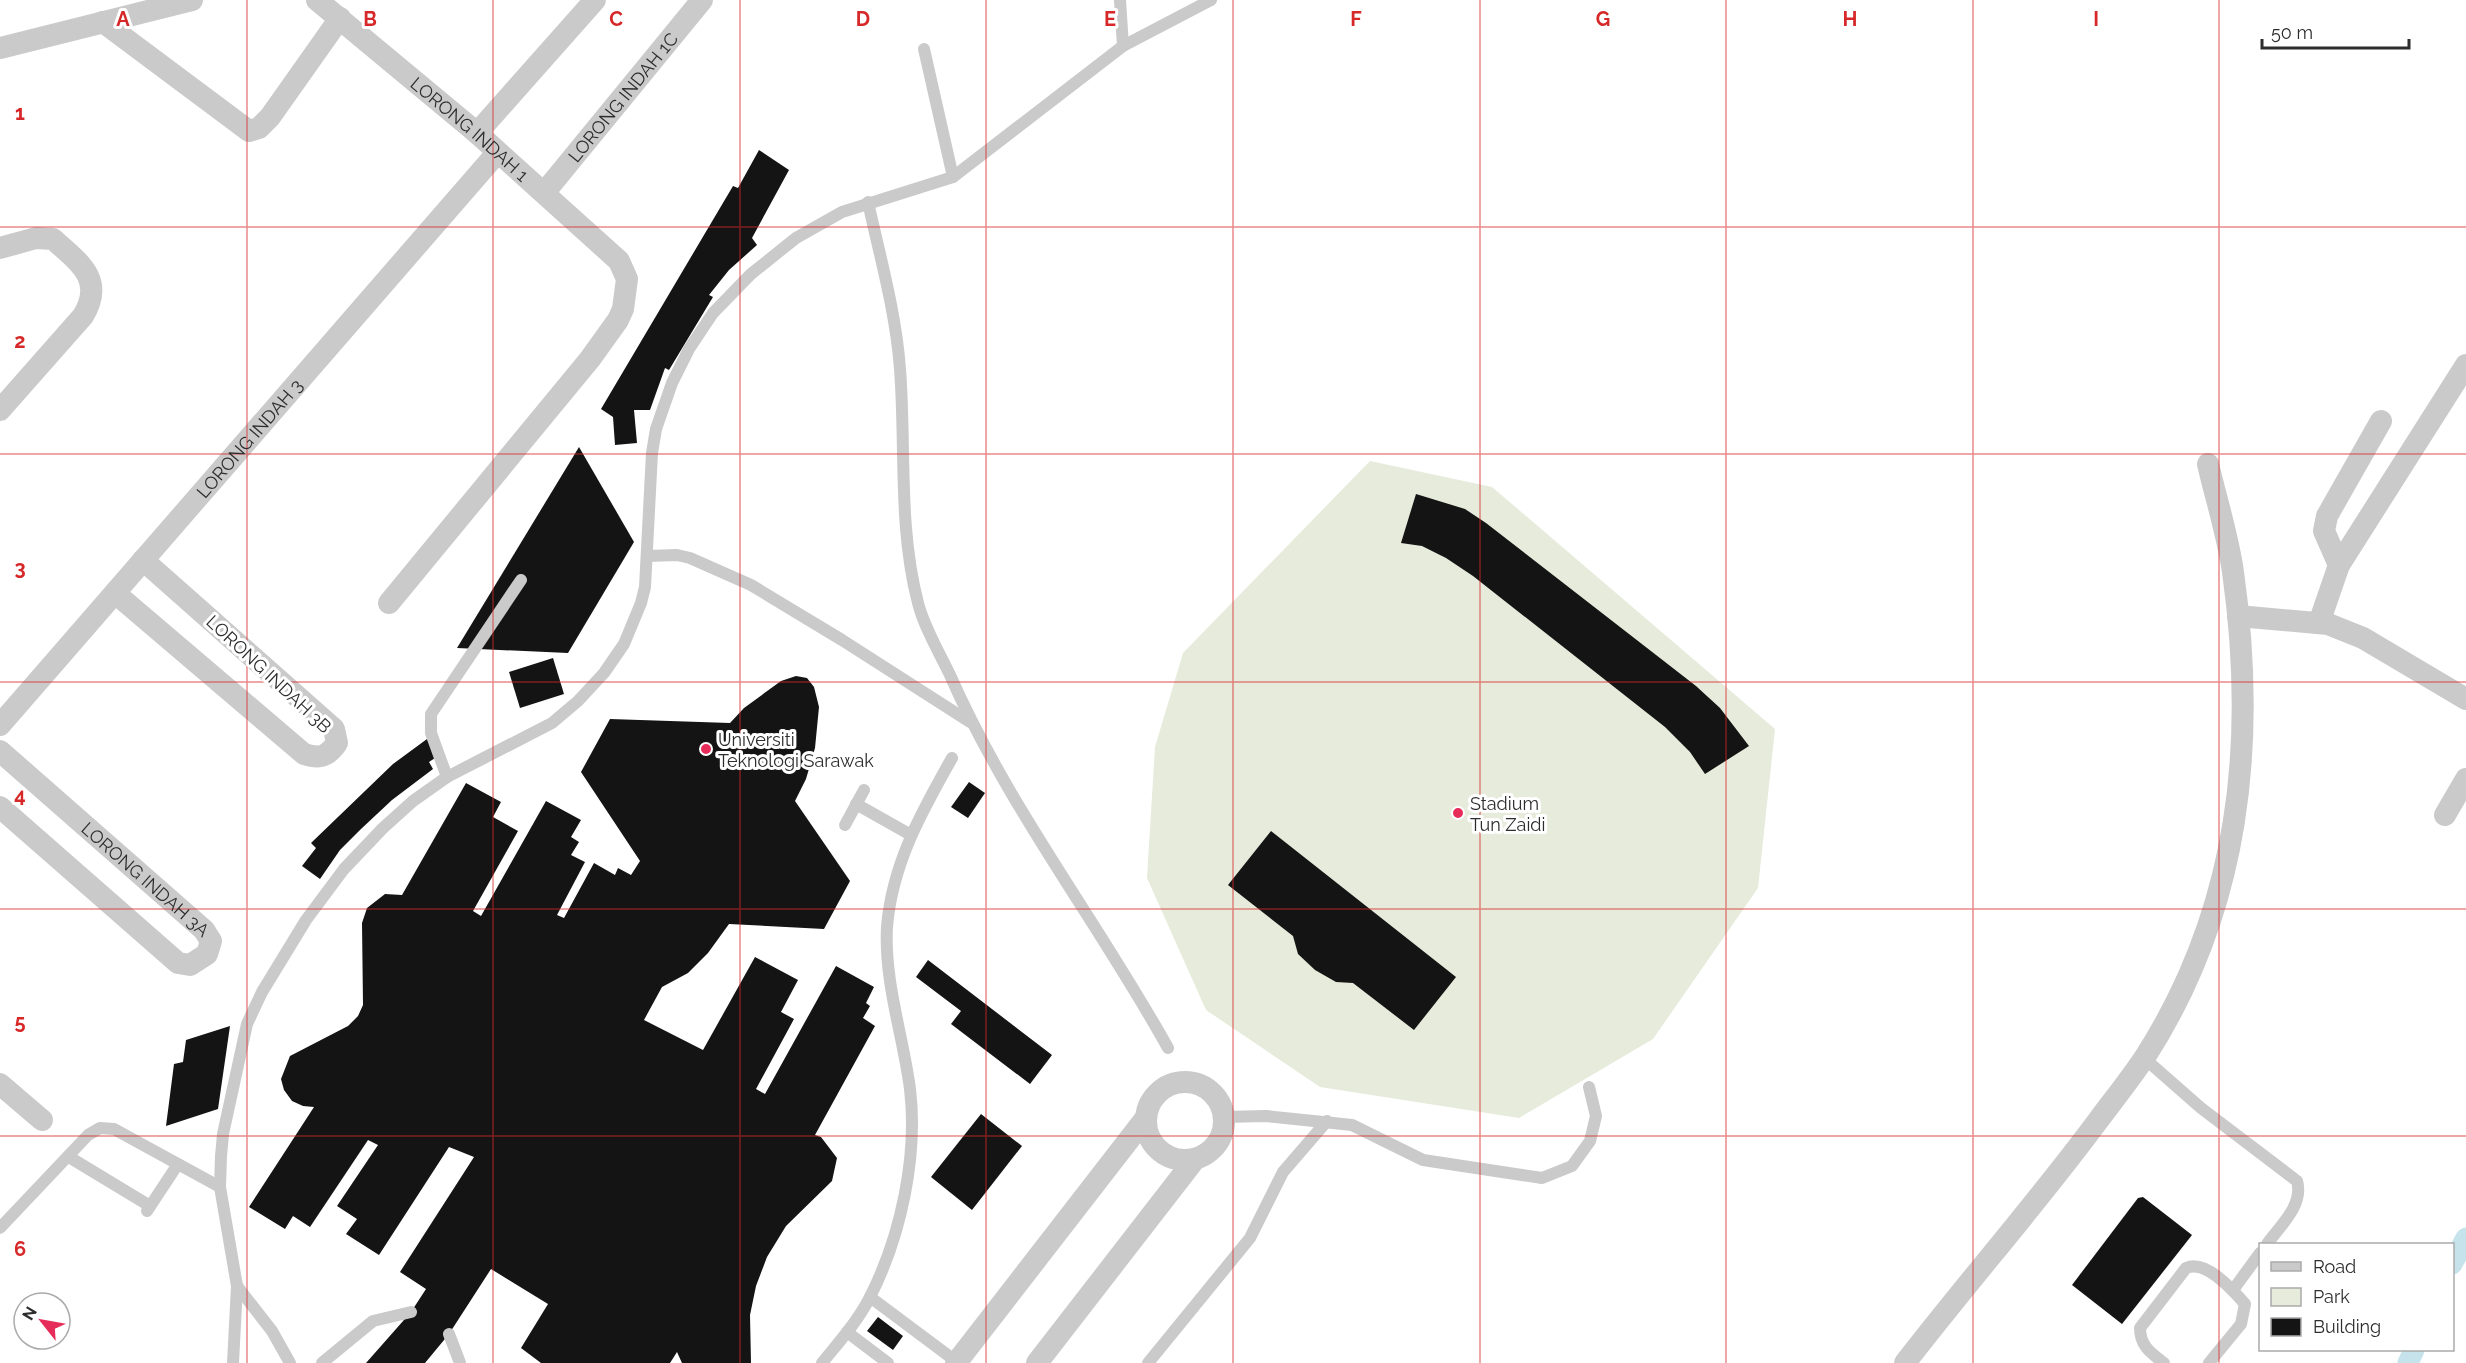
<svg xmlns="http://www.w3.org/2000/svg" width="2466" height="1363" viewBox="0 0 2466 1363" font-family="Raleway,sans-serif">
<rect width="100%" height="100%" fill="#fff"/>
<path fill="#e6ebdb" d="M1370 461 1492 487 1775 729 1758 888 1653 1039 1519 1118 1320 1087 1206 1010 1147 878 1155 747 1183 653Z"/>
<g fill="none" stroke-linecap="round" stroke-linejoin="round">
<g stroke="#c6e3eb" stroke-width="21">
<path d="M2452 1264 2466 1238"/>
<path d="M2408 1363 2414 1350"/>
</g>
</g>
<g fill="#141414">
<path d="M759 150 789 170 752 238 757 245 729 270 709 295 713 297 669 370 665 368 650 410H634L637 443 615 445 613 417 601 409 733 186 738 188Z"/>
<path d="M579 447 634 542 568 653 457 648Z"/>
<path d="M1416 494 1465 509 1486 523 1696 686 1720 708 1749 746 1705 774 1690 752 1665 727 1473 576 1446 558 1422 546 1401 543Z"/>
<path d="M553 658 564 694 520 708 509 672Z"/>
<path d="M796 676 807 678 814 687 819 707 815 748 806 779 795 801 850 881 824 929 729 924 708 953 688 973 662 987 644 1020 703 1050 755 957 798 980 781 1012 794 1019 756 1089 765 1094 836 966 874 987 866 1003 870 1006 863 1018 875 1026 815 1135 821 1137 837 1158 832 1181 786 1226 767 1257 756 1286 750 1315 751 1363H682L677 1352 670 1363H541L521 1348 548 1304 491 1269 449 1334 425 1363H366L411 1312 426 1289 400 1272 474 1157 449 1147 379 1255 346 1234 357 1219 337 1206 378 1145 368 1140 310 1227 293 1216 285 1229 249 1207 314 1107 303 1106 292 1101 284 1090 281 1079 290 1056 348 1026 358 1016 363 1005 362 923 367 908 385 894 402 895 466 783 501 802 493 817 518 831 473 911 481 916 546 801 581 820 571 837 579 842 571 855 585 862 557 915 564 918 594 863 615 875 618 868 631 875 640 861 581 772 610 719 730 723 744 708 781 681Z"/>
<path d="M427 739 438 756 429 762 433 769 392 800 361 829 340 850 320 879 302 866 316 848 311 843 393 764Z"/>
<path d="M969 782 985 793 968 818 951 807Z"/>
<path d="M1271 831 1456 977 1414 1030 1353 983 1336 982 1315 970 1298 954 1293 936 1228 885Z"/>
<path d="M928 960 1052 1055 1030 1084 951 1024 961 1011 916 977Z"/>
<path d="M230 1026 218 1109 166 1126 174 1064 183 1062 186 1040Z"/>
<path d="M981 1114 1022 1146 972 1210 931 1177Z"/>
<path d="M2143 1197 2192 1235 2122 1324 2072 1285 2138 1198Z"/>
<path d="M878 1317 903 1336 893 1350 867 1331Z"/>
</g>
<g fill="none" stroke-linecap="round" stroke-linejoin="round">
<g stroke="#cacaca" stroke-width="12">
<path d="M1123 46 1211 0"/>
<path d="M924 49 953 177"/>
<path d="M868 202C880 257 896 313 900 369 906 447 898 526 918 603 924 627 939 652 950 675 1008 807 1098 922 1168 1048"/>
<path d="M647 556 677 555 690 558 751 585 842 640 970 722"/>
<path d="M447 777 431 733V714L521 580"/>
<path d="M856 804 911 835"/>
<path d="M845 825 864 790"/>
<path d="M2144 1058 2201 1108 2297 1181C2304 1205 2280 1226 2267 1244"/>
<path d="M1224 1117 1266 1116 1352 1125 1423 1160 1542 1178 1572 1166 1590 1141 1596 1116 1589 1087"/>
<path d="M69 1157 150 1206"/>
<path d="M147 1211 178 1164"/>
<path d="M0 1228 88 1135 100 1128 114 1129 220 1187"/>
<path d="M237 1286 272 1331 290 1363"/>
<path d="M2233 1290 2260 1253"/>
<path d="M870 1297 957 1362"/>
<path d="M847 1332 888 1363"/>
<path d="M449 1334 460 1363"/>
<path d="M233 1363 237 1286 220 1187 221 1156 223 1134 247 1024 262 992 306 920 344 869 383 828 413 801 447 777 552 723 578 701 604 673 624 644 641 603 645 587 652 453 656 429 672 383 689 349 713 313 751 274 796 238 842 212 953 177 1123 46 1120 0"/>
<path d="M322 1363 373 1321 411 1312"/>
<path d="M822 1363C839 1342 858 1321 870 1297 901 1236 918 1156 910 1089 903 1035 884 982 887 927 892 864 922 811 952 758"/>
<path d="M1148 1363 1250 1238 1283 1172 1327 1121"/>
<path d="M2164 1363C2151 1353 2140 1346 2140 1328L2186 1268C2206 1259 2233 1290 2245 1304L2241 1324 2209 1363"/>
</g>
<g stroke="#cacaca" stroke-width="22">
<path id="s1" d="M317 0 477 133 619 261 627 279 623 309 618 320 590 359 389 603"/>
<path d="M103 22 249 131 259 128 270 117 340 18"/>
<path d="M0 48 192 0"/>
<path d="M477 133 595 0"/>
<path id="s2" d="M544 193 702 0"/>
<path d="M0 248 36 238 53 239C80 263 105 280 83 316L0 410"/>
<path d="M2339 565 2324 531 2327 516 2381 421"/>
<path d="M115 593 304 754C320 759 327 757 337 743L334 729 143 560"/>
<path d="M2238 616 2328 624 2363 638 2466 699"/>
<path d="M2319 623 2339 565 2466 365"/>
<path id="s3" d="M0 725 497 153"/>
<path id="s4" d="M0 751 204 930 211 941 207 954 190 965 178 963 0 807"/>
<path d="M2445 815 2466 779"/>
<circle cx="1185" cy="1121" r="39"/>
<path d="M0 1084 42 1120"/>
<path d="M956 1363 1145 1119"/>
<path d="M1037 1363 1195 1159"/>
<path d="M1905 1363C1969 1280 2038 1202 2100 1118 2115 1098 2131 1078 2145 1057 2240 909 2257 743 2233 572 2228 536 2216 499 2208 464"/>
</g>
</g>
<path fill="none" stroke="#d62828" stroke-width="1.5" stroke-opacity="0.55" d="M247 0V1363M493 0V1363M740 0V1363M986 0V1363M1233 0V1363M1480 0V1363M1726 0V1363M1973 0V1363M2219 0V1363M0 227H2466M0 454H2466M0 682H2466M0 909H2466M0 1136H2466"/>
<g fill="#e62d59" stroke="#fff" stroke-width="2">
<circle cx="706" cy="749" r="6"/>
<circle cx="1458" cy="813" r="6"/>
</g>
<g text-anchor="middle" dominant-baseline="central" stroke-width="6" stroke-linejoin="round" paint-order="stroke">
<g font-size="18" fill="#2d2d2d" stroke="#fff">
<text stroke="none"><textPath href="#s2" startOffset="124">LORONG INDAH 1C</textPath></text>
<text stroke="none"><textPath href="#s1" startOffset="200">LORONG INDAH 1</textPath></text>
<text stroke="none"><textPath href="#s3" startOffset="380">LORONG INDAH 3</textPath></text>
<text transform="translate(269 674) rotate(43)">LORONG INDAH 3B</text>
<text stroke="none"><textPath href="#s4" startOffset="194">LORONG INDAH 3A</textPath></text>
</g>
<g font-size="18" fill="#2d2d2d" stroke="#fff" text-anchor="start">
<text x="718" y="739">Universiti<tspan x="718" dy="21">Teknologi Sarawak</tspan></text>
<text x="1470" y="803">Stadium<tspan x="1470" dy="21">Tun Zaidi</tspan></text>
</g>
</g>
<g font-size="20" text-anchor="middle" font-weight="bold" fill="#d62828" stroke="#fff" stroke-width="6" stroke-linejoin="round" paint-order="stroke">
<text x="123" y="26">A</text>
<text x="370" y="26">B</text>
<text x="616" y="26">C</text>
<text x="863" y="26">D</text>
<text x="1110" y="26">E</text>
<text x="1356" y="26">F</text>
<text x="1603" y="26">G</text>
<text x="1850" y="26">H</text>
<text x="2096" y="26">I</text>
<text x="20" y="120">1</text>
<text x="20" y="348">2</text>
<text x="20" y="575">3</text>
<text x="20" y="802">4</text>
<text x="20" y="1029">5</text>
<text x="20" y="1256">6</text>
</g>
<rect x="2259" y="1243" width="195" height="108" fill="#ffffff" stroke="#ababab" stroke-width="1.5"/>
<rect x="2271" y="1262" width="30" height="9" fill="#cacaca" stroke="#ababab" stroke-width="1.5"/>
<text x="2313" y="1273" font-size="18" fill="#2d2d2d">Road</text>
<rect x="2271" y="1288" width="30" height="18" fill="#e6ebdb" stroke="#ababab" stroke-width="1.5"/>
<text x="2313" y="1303" font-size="18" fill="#2d2d2d">Park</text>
<rect x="2271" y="1318" width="30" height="18" fill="#141414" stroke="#ababab" stroke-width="1.5"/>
<text x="2313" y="1333" font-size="18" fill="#2d2d2d">Building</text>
<g transform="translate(42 1321) rotate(301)"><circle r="28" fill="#ffffff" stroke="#ababab" stroke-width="1.5"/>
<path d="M0-4.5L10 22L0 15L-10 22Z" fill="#e62d59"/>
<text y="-9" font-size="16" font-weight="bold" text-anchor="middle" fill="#2d2d2d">N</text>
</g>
<path d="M2262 39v9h147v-9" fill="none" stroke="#2d2d2d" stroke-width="3"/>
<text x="2271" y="39" font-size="18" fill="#2d2d2d" stroke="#ffffff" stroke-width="4.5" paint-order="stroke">50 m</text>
</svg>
